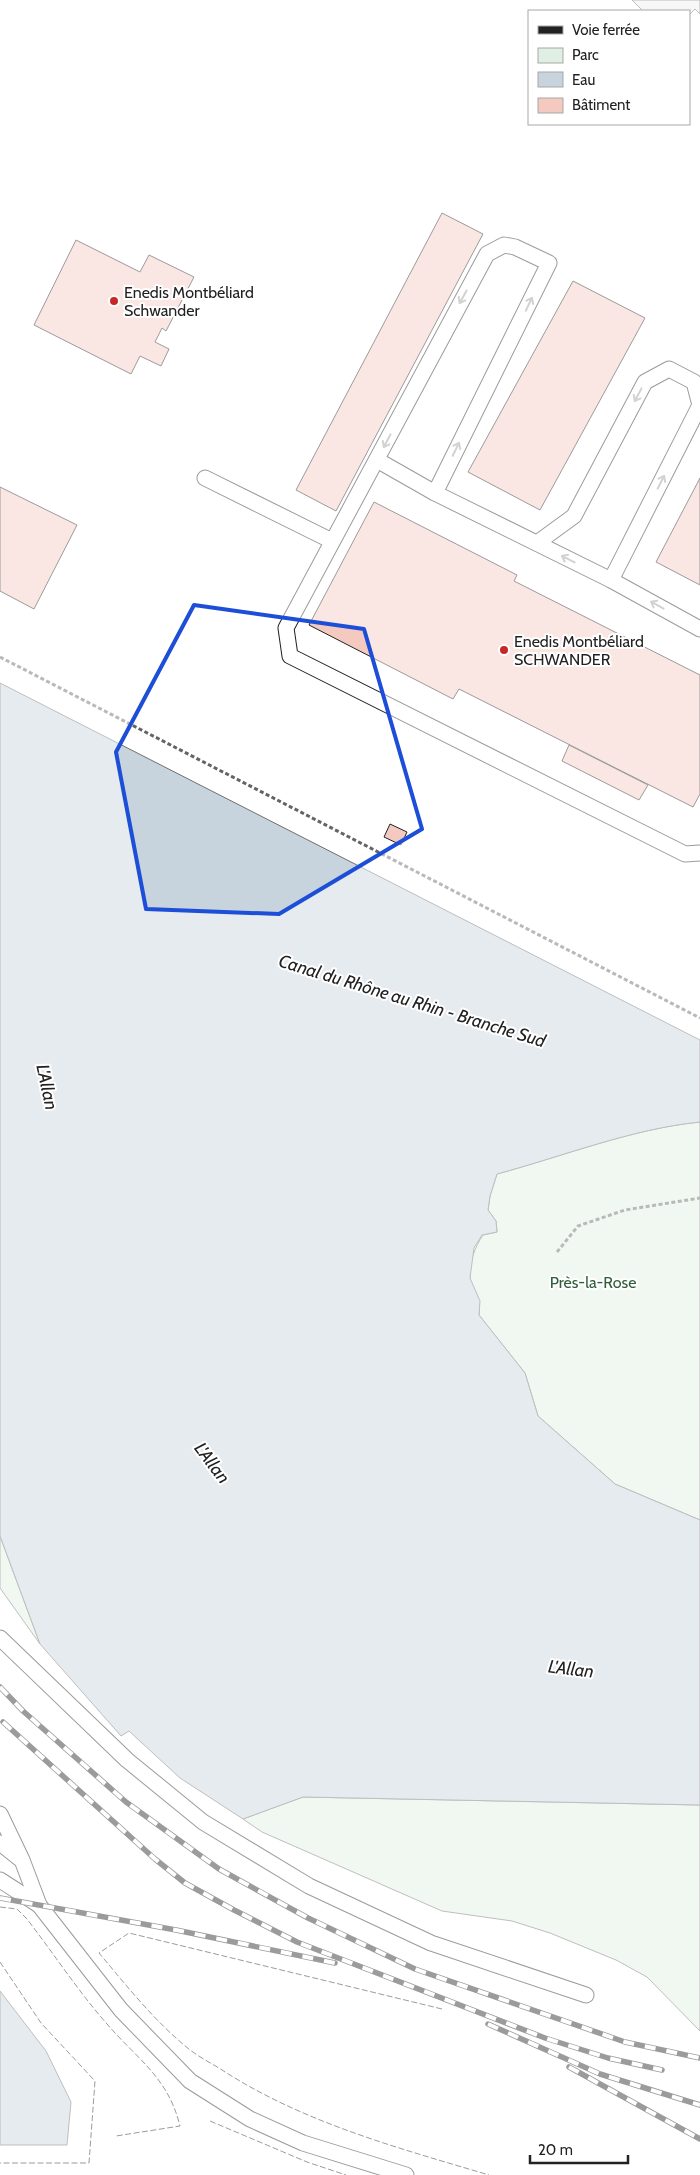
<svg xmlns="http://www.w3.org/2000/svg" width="700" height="2175" viewBox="0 0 700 2175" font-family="Cabin,sans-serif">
<rect width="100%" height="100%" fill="#fff"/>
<g fill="#e0efe3" stroke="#6f6f6f">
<path d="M700 1122V1520L615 1484 538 1416 525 1373 479 1315C481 1293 471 1291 470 1277 469 1262 475 1247 483 1235L497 1232 496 1221 488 1210 490 1196 497 1174C564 1156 631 1129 700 1122Z"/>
<path d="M0 1536 40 1644 0 1588Z"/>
<path d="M303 1797 700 1805V2031L647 1977 616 1960 550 1933 512 1921 442 1911 262 1832 243 1819Z"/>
</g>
<path fill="#ededed" stroke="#6f6f6f" d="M632 0H700V14L695 9 689 15V11H643Z"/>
<g fill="#c7d3dd" stroke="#6f6f6f">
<path d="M0 683 700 1040V1122C631 1129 564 1156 497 1174L490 1196 488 1210 496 1221 497 1232 482 1235 474 1248 470 1278 480 1301 479 1315 525 1373 538 1416 615 1484 700 1520V1805L303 1797 243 1819 180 1778 129 1731 121 1736 40 1644 0 1536Z"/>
<path d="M0 1991 46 2051 71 2102 67 2145H0Z"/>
</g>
<g fill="#f3c9c0" stroke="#222">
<path d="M442 213 483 234 336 511 296 490Z"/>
<path d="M76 240 140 272 149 255 194 277 166 331 162 328 155 342 169 349 161 366 140 356 131 374 34 325Z"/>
<path d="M573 281 645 318 540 510 468 472Z"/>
<path d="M700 478V585L656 562Z"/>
<path d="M0 487 77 525 34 609 0 591Z"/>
<path d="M374 502 517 575 514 581 700 675V794L693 807 459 689 453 699 309 625Z"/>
<path d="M569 745 648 785 639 800 562 761Z"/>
<path d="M390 824 407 832 401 845 384 837Z"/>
</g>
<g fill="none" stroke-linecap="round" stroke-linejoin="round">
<g stroke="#222" stroke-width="17">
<g id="service">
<path d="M377 460 435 493 611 580"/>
<path d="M205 478 332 541"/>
<path d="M435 493 549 263 515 247 504 245 487 254 286 628 290 656 685 854 700 853"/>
<path d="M537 543 574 516 645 382 669 369 694 382 700 405 611 580 700 629"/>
<path d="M0 1638 127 1760 203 1822 309 1886 431 1943 586 1995"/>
<path d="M0 1814 22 1860 39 1905 121 2010 190 2081 250 2119 303 2143 406 2175"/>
<path d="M0 1843 19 1858"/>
<path d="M0 1880 39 1905"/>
</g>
</g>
<g stroke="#646464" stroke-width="3" stroke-dasharray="4 2.5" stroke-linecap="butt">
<path d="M0 657 700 1018"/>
<path d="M557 1252 578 1226 625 1210 700 1198"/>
</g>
<use href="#service" stroke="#fff" stroke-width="15"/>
<g stroke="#222" stroke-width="5.5">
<g id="rail">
<path d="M0 1687 23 1711 126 1802 219 1869 308 1918 415 1969 625 2042 700 2058"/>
<path d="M3 1722 155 1859 185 1883 234 1910 297 1942 545 2038 608 2058 662 2070"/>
<path d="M0 1898 176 1930 335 1963"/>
<path d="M488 2024 600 2074 700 2105"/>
<path d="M569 2067 700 2139"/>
</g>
</g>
<use href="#rail" stroke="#fff" stroke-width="4" stroke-dasharray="11" stroke-linecap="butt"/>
<g stroke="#222" stroke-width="1" stroke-dasharray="6 2.5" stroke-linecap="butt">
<path d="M0 1907 17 1909 27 1919C54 1954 78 1991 107 2024 137 2059 168 2077 180 2126L116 2136"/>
<path d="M0 1962 41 2023 95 2081 89 2163H0"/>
<path d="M442 2009 129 1933 99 1953C126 1985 152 2018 184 2045 194 2054 207 2061 219 2068 301 2122 395 2147 489 2175"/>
<path d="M210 2121 307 2162 346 2175"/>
</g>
</g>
<defs><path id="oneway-shaft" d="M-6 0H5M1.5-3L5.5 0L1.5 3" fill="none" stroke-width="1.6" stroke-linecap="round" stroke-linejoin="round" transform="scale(1.25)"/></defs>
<g stroke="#9c9c9c">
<use href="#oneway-shaft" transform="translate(463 297) rotate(119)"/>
<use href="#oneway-shaft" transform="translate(529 304) rotate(-64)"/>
<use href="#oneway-shaft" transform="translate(638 395) rotate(118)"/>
<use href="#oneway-shaft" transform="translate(387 441) rotate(118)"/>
<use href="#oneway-shaft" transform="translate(456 449) rotate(-64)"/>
<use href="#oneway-shaft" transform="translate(661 482) rotate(-63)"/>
<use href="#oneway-shaft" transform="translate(568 559) rotate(-153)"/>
<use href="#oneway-shaft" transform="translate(657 605) rotate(-151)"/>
</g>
<path d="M0 0H700V2175H0ZM194 605 364 629 422 829 279 914 146 909 116 752Z" fill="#fff" fill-opacity=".55" fill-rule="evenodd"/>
<path fill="none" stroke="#1d4ed8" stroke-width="4" stroke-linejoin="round" d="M194 605 364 629 422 829 279 914 146 909 116 752Z"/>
<g fill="#c62828" stroke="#fff" stroke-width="2">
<circle cx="114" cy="301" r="5"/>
<circle cx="504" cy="650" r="5"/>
</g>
<g text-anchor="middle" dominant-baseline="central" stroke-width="4" stroke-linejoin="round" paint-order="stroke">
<g font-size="16" fill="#222" stroke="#fff" text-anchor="start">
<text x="124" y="292">Enedis Montbéliard<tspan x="124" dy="18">Schwander</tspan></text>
<text x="514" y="641">Enedis Montbéliard<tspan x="514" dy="18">SCHWANDER</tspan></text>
</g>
<g font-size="16" fill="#2f5e38" stroke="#fff">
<text x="593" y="1282">Près-la-Rose</text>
</g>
<g font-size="18" font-style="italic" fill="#222" stroke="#fff">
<text transform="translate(412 1001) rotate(17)">Canal du Rhône au Rhin - Branche Sud</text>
<text transform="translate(47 1087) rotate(78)">L'Allan</text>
<text transform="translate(212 1463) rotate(53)">L'Allan</text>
<text transform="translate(571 1669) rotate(7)">L'Allan</text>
</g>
</g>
<rect x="528" y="10" width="162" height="115" fill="#ffffff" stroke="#a7a7a7"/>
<rect x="538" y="26" width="25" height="8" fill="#222222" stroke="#a7a7a7"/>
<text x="572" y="35" font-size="15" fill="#222222">Voie ferrée</text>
<rect x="538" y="48" width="25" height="15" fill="#e0efe3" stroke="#a7a7a7"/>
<text x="572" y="60" font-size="15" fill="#222222">Parc</text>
<rect x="538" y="72" width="25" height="15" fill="#c7d3dd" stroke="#a7a7a7"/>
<text x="572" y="85" font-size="15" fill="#222222">Eau</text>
<rect x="538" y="98" width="25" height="15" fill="#f3c9c0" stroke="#a7a7a7"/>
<text x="572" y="110" font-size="15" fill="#222222">Bâtiment</text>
<path d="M530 2155v8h98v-8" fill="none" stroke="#222222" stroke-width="2.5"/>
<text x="538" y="2155" font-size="15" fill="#222222" stroke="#ffffff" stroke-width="4" paint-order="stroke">20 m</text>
</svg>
